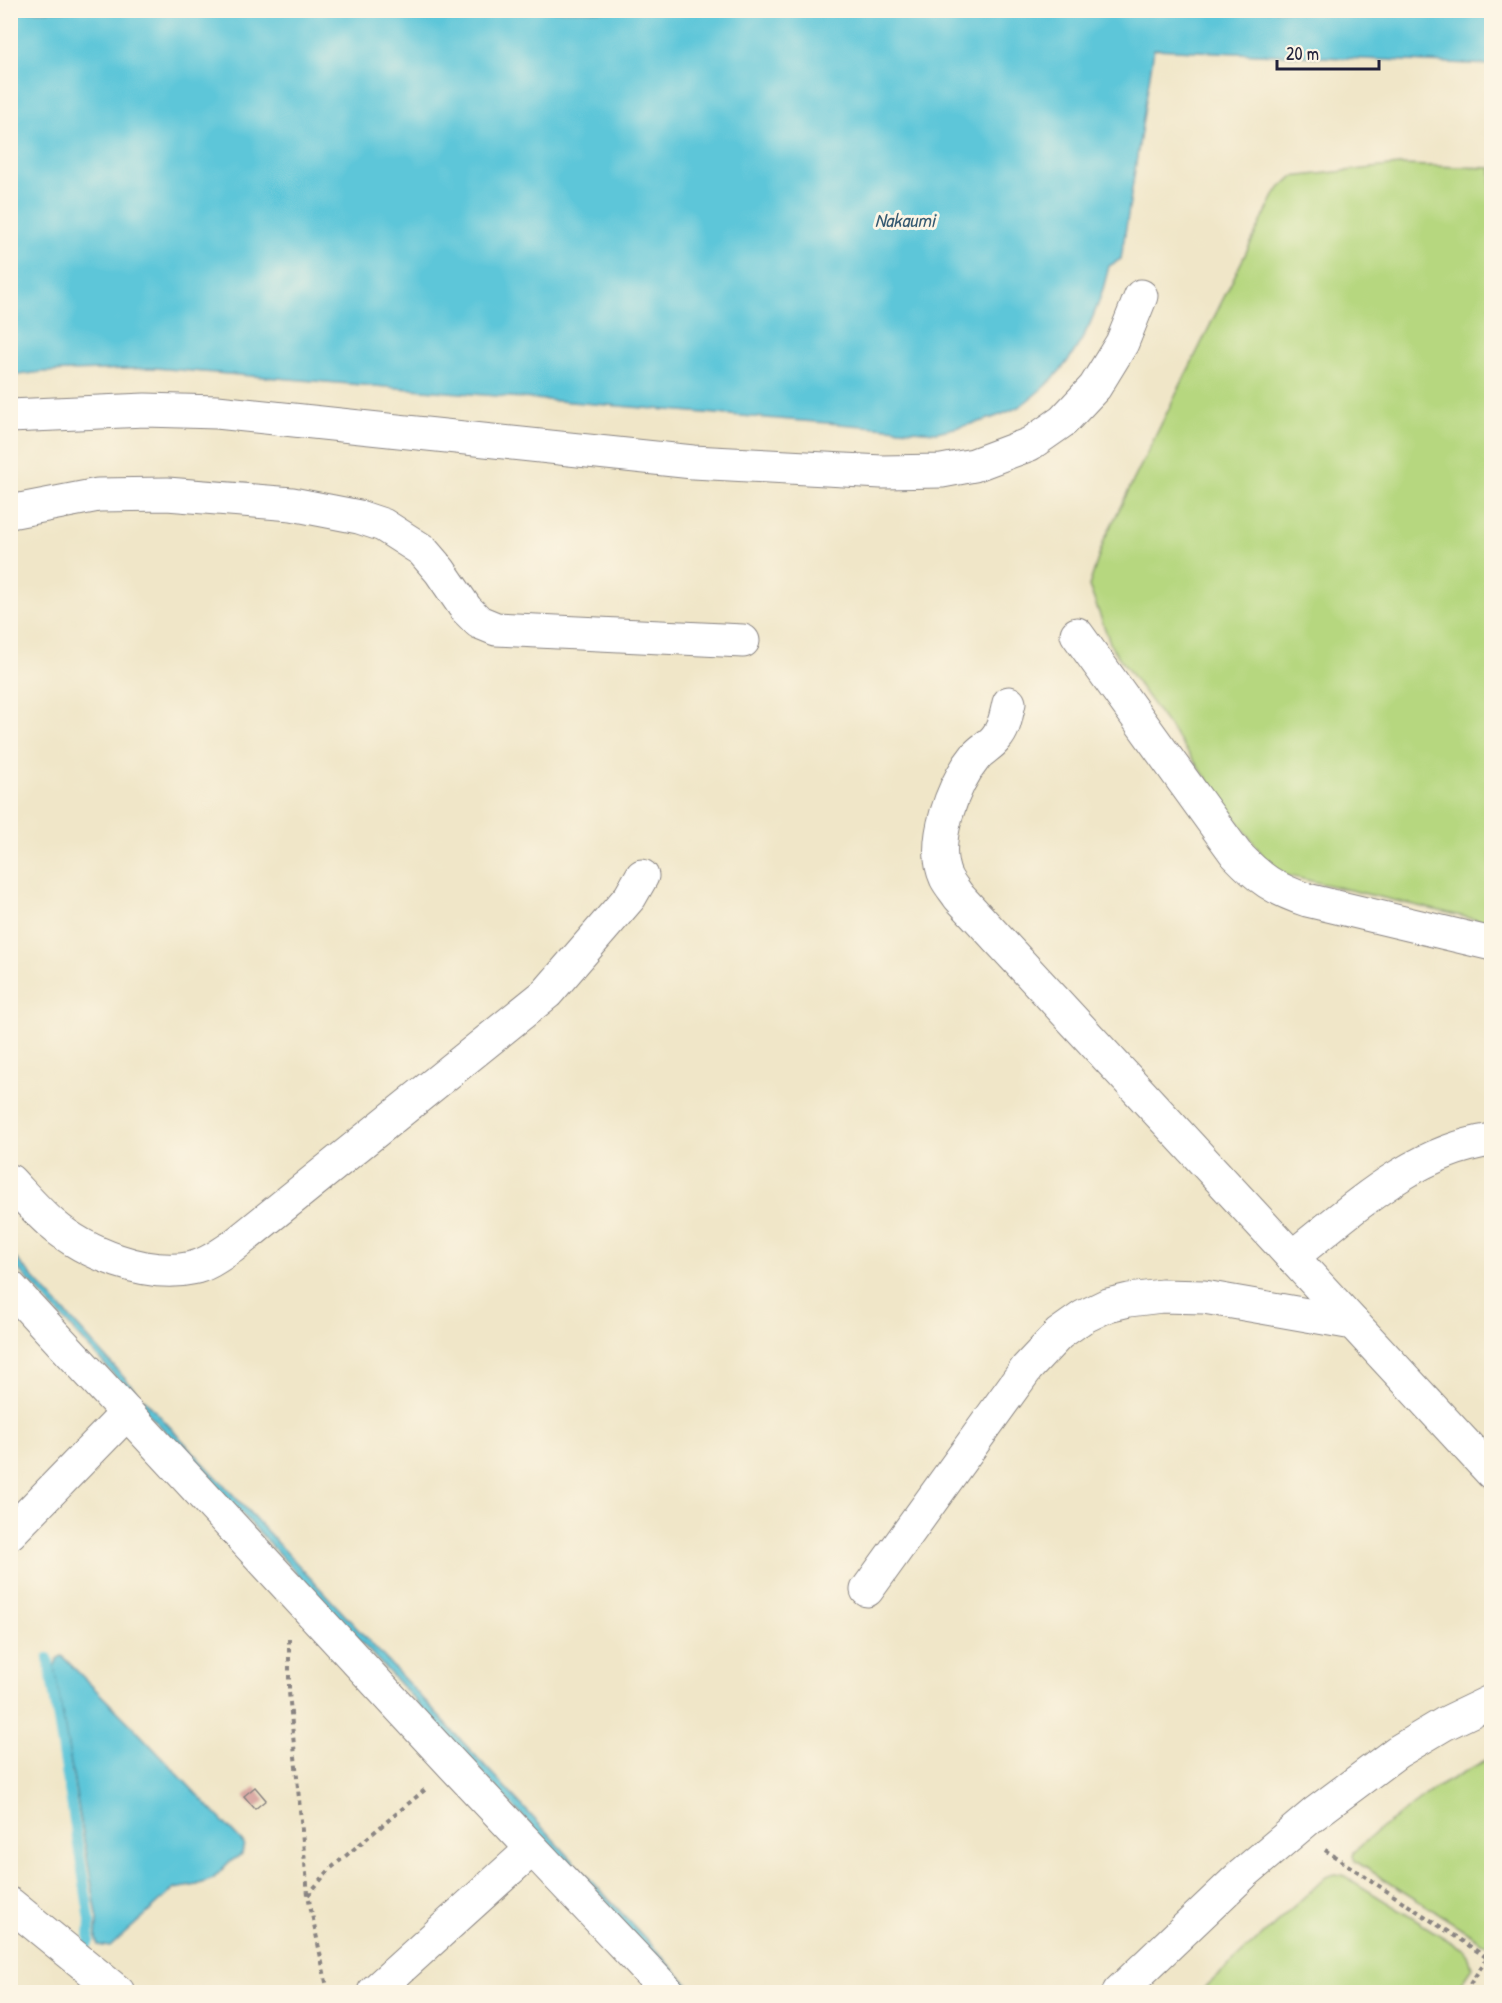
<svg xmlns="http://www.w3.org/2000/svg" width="1502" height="2003" viewBox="0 0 1502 2003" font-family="'Patrick Hand',sans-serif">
<rect width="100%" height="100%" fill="#fcf5e5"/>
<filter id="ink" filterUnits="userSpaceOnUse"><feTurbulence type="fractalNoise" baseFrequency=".0167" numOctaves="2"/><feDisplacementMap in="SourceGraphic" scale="12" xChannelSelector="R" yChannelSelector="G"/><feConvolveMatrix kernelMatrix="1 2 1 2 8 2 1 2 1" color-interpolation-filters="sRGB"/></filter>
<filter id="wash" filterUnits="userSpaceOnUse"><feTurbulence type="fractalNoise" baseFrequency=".008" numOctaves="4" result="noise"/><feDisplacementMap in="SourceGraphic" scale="24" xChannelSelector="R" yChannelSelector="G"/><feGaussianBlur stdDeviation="1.35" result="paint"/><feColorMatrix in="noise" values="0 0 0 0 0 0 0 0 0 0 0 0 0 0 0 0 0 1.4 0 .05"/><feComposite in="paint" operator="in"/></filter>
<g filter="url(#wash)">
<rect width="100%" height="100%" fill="#f0e6c8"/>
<g fill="#b6d77f" stroke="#6c7c5d" stroke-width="1.5">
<path d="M1399 165 1491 168V923L1281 874 1271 867 1112 648 1089 586 1104 540 1276 192 1292 177Z"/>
<path d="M1491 1757V1947L1355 1861 1353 1856 1354 1852 1374 1834 1434 1789Z"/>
<path d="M1335 1874 1343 1875 1464 1950 1468 1955 1472 1967 1455 1992H1200L1326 1877Z"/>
</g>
<g fill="#5dc6d9" stroke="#40748a" stroke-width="1.5">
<path d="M1491 10V65L1154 49 1121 259 1109 266C1098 315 1078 360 1038 392 1032 397 1026 402 1020 406 994 420 964 426 936 432L155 368 42 372 11 376V11Z"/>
<path d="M10 1252 137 1392 133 1396 11 1261Z"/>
<path d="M144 1399 695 1992H686L139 1403Z"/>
<path d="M62 1656 134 1728 244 1844 242 1854 228 1863 213 1879 197 1885 174 1889 110 1947 98 1945 96 1940 97 1915 54 1667 58 1658Z"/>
</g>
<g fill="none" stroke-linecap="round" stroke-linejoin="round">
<path stroke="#5dc6d9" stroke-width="10" d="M48 1658 90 1920 89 1941 83 1951"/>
</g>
<g id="blocks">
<path fill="#d7a39f" d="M255 1787 266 1800 255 1809 244 1796Z"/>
</g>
</g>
<g filter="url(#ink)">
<use href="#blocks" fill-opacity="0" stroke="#898482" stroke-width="1.5"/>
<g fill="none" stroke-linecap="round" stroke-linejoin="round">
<g stroke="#898482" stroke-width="35">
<g id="minor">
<path d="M10 416 145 410 217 412 693 462 882 472 942 471 974 465 1030 444 1063 421 1095 387 1122 343 1141 296"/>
<path d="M10 512 98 495 167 494 292 504 359 517 383 525 422 550 440 571 466 609 479 622 496 629 743 641"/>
<path d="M1077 634 1236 854C1260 879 1274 889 1307 900L1492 944"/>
<path d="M1009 703C1006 715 1005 728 996 738 991 745 982 749 976 756 953 784 930 843 946 878 949 884 955 891 959 897L1492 1473"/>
<path d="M10 1181C24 1196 37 1211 52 1224 85 1253 147 1278 192 1268 207 1265 220 1255 232 1247L547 993 630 897 642 876"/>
<path d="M1292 1257C1352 1210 1413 1151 1492 1140"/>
<path d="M10 1287 454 1766 668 1992"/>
<path d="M10 1533 127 1413"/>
<path d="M867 1590 1027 1368 1059 1334 1083 1317 1108 1305 1129 1300 1162 1296 1204 1297 1353 1323"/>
<path d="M10 1904 118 1992"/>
<path d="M374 1992 532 1849"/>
<path d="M1119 1992 1243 1874 1314 1814 1397 1752 1444 1724 1492 1701"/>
</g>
</g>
<g stroke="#898482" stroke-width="4" stroke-dasharray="4.5 4.5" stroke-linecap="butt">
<path d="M289 1639V1692L308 1895 328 1992"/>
<path d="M1325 1850 1492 1961"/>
<path d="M308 1895 330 1869 427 1788"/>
<path d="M1465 1992 1487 1958"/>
</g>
<use href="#minor" stroke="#fff" stroke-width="33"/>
</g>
</g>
<g text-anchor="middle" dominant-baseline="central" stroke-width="6" stroke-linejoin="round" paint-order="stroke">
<g font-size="20" font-style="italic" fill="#375b72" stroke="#fcf5e5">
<text x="905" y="219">Nakaumi</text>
</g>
</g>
<rect width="1502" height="2003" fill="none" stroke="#fcf5e5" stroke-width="36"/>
<path d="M1277 60v9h102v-9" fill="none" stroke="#22223b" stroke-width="3"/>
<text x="1286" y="60" font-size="18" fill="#22223b" stroke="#fcf5e5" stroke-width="4.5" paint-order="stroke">20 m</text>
</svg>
